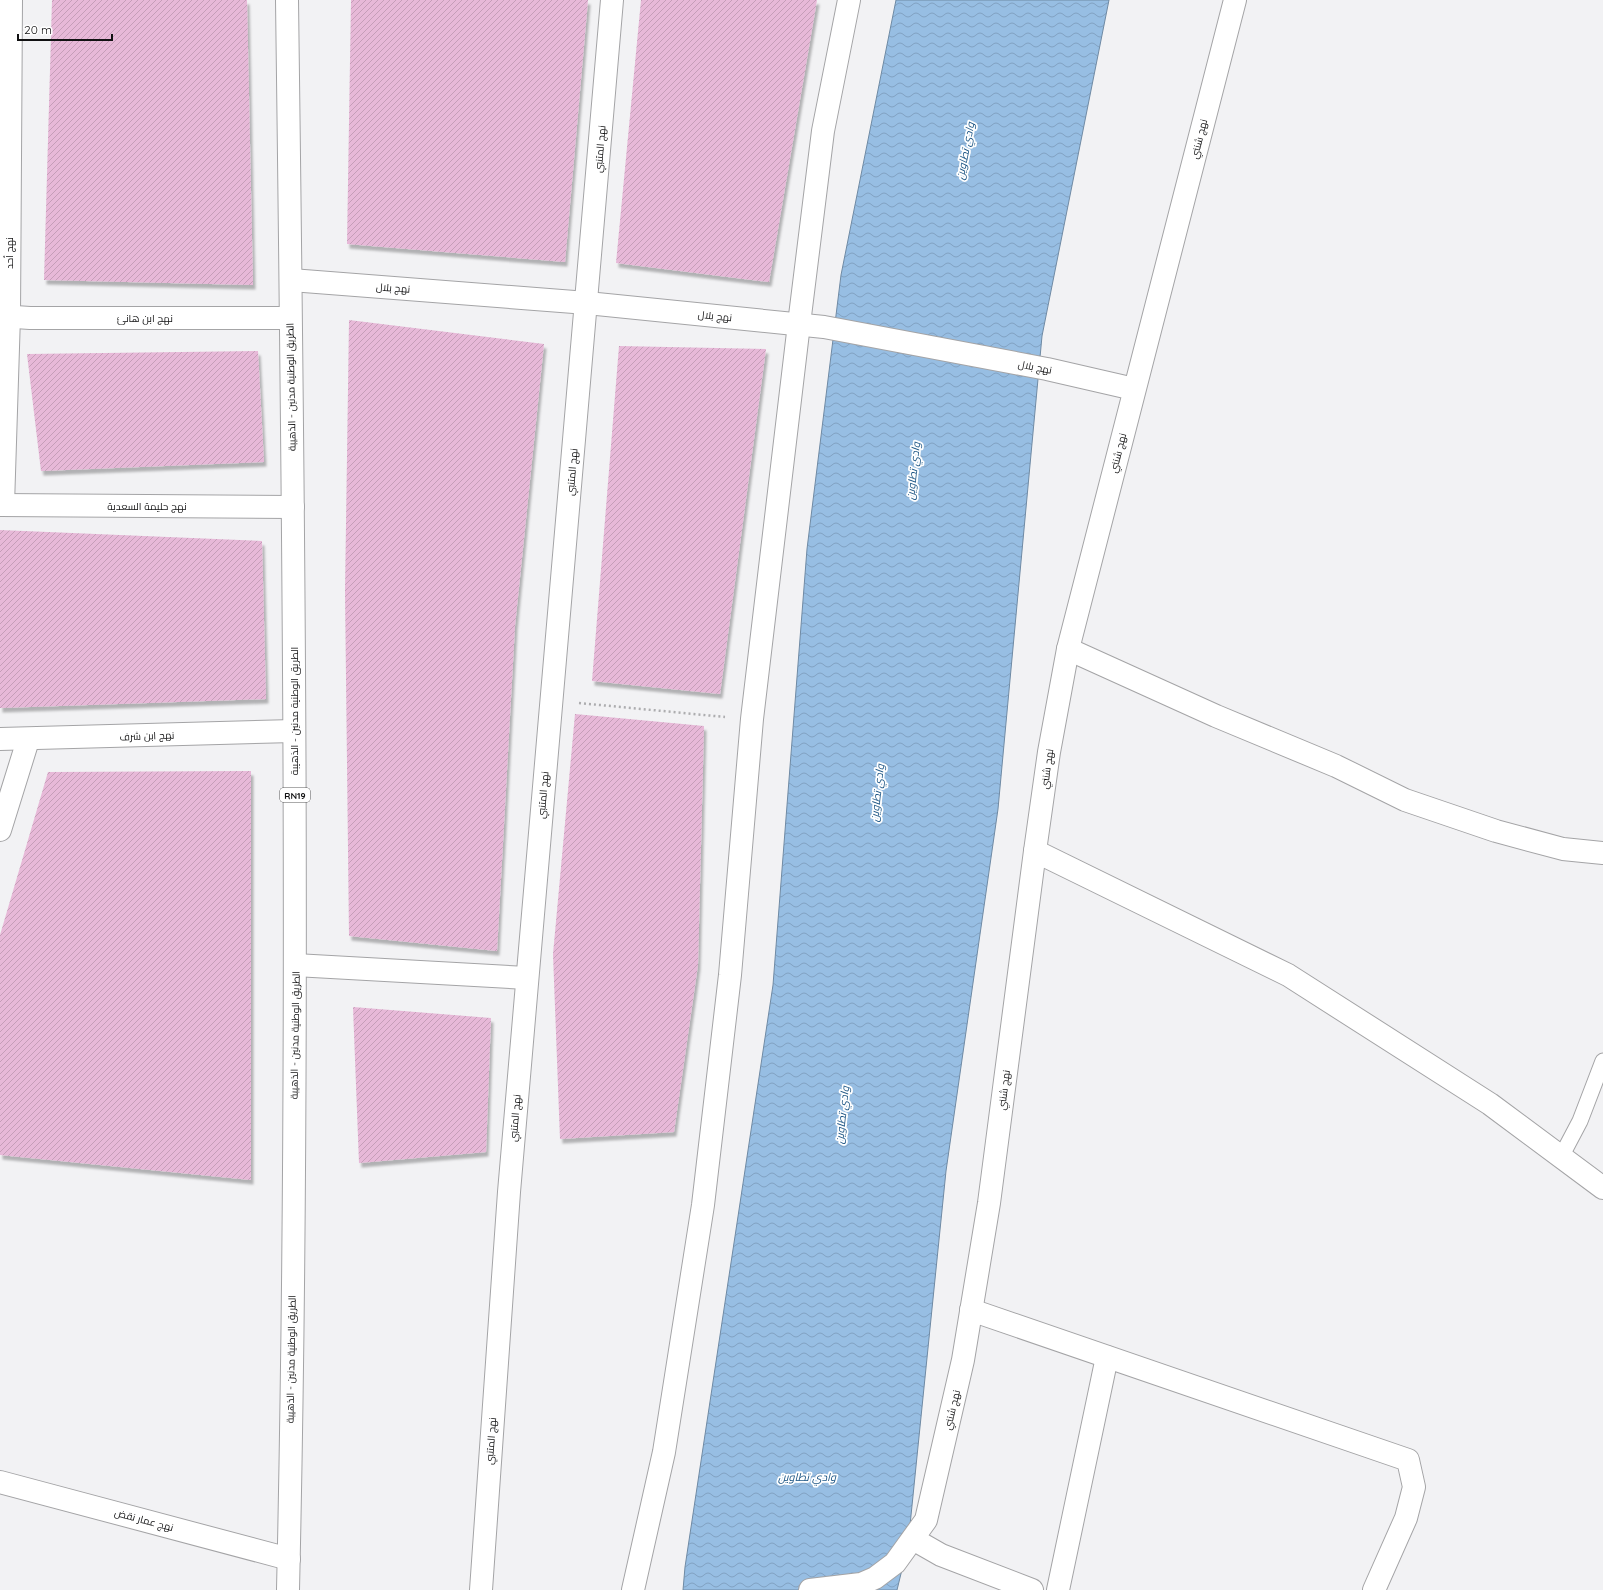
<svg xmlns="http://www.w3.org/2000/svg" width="1603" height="1590" viewBox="0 0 1603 1590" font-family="Quicksand,Cairo,sans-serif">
<defs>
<pattern id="water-waves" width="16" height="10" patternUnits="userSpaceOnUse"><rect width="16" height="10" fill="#97bee3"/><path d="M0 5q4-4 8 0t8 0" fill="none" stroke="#81a2c2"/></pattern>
<pattern id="building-hatch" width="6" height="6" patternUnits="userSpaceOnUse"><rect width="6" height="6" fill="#e7b9d8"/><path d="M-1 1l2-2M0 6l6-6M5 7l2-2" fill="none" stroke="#c59eb8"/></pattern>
<filter id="shadow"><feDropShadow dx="2.5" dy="4.5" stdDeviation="1" flood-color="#0004"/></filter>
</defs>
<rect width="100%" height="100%" fill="#f2f2f4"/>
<path fill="url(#water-waves)" stroke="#6f8aa4" d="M896 0H1109L1042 336 998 809 946 1171 908 1545 897 1590H683L685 1567 773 985 807 549 841 275Z"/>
<g fill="url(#building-hatch)" filter="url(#shadow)">
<path d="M52 0H247L253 285 44 280Z"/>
<path d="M351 0H588L565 262 347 244Z"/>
<path d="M641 0H817L769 282 616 263Z"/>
<path d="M349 320 544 344 515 626 497 951 349 936 345 592Z"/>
<path d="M619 346 766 349 720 694 592 681Z"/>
<path d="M258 351 264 462 41 471 27 354Z"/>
<path d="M0 530 262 541 266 699 0 708Z"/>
<path d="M575 714 704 726 698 965 674 1132 560 1139 553 954Z"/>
<path d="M251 771V1180L0 1155V935L48 772Z"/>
<path d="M353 1007 491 1018 486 1152 359 1163Z"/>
</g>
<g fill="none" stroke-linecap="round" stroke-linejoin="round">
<g stroke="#a4a4a6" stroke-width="17">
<path id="lane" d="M1561 1157 1580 1121 1603 1061"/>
</g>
<g stroke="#a4a4a6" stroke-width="24">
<g id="street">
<path d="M291 280 587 303 824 327 1047 369 1134 389"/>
<path d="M0 316 30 318H290"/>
<path d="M0 505 293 507"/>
<path d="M3 505 9 316 11 0"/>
<path d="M1068 649 1216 716 1336 766 1405 800 1496 831 1563 849 1603 853"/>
<path d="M0 739 294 731"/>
<path d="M0 830 28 740"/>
<path d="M1035 851 1288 975 1490 1104 1603 1188"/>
<path d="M295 965 527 978"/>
<path d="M971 1310 1408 1460 1414 1487 1406 1518 1374 1590"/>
<path d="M0 1482 289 1559"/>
<path d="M913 1539 941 1555 1032 1590"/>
<path d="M481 1590 509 1192 612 0"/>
<path d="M633 1590 664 1452 703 1205 730 975 752 719 799 324 823 131 849 0"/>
<path d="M810 1590 861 1584 875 1578 895 1563 926 1520 963 1360 989 1203 1035 851 1049 752 1068 649 1235 0"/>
<path d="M1058 1590 1107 1357"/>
</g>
</g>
<g stroke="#a4a4a6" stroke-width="24">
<path id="primary" d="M287 0C294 530 300 1060 288 1590"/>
</g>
<path stroke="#adadaf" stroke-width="2.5" stroke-dasharray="2 3" stroke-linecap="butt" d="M579 703 725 717"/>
<use href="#lane" stroke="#fff" stroke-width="15"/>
<use href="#street" stroke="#fff" stroke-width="22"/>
<use href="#primary" stroke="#fff" stroke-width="22"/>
</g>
<g text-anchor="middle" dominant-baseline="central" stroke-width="3.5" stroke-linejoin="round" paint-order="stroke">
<rect fill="#fff" stroke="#585859" stroke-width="1" x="280" y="788" width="30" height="14" rx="3"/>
<g font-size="9" font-weight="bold" fill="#111112">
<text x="295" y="795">RN19</text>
</g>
<g font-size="10" fill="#111112" stroke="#fff">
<text transform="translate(1199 139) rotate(-76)">نهج شنني</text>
<text transform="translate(600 149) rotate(-85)">نهج المتنبي</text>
<text transform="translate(9 253) rotate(-90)">نهج أحد</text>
<text transform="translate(393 288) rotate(4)">نهج بلال</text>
<text transform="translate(715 316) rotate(6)">نهج بلال</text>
<text x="145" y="318">نهج ابن هانئ</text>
<text transform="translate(1035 367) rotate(11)">نهج بلال</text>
<text transform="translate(291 387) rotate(-91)">الطريق الوطنية مدنين - الذهيبة</text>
<text transform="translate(1118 453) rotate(-76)">نهج شنني</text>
<text transform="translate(572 472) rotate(-85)">نهج المتنبي</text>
<text x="147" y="506">نهج حليمة السعدية</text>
<text transform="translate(294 711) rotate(-90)">الطريق الوطنية مدنين - الذهيبة</text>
<text transform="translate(147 736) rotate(-2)">نهج ابن شرف</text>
<text transform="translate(1047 769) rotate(-82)">نهج شنني</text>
<text transform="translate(543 795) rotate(-85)">نهج المتنبي</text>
<text transform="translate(295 1035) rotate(-89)">الطريق الوطنية مدنين - الذهيبة</text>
<text transform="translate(1004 1090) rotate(-83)">نهج شنني</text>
<text transform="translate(515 1118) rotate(-85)">نهج المتنبي</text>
<text transform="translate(291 1359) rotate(-89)">الطريق الوطنية مدنين - الذهيبة</text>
<text transform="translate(952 1410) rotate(-77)">نهج شنني</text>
<text transform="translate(491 1441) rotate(-86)">نهج المتنبي</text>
<text transform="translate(144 1520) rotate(15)">نهج عمار نقض</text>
</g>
<g font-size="11" font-style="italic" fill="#1d5685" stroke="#fff">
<text transform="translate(965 151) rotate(-79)">وادي تطاوين</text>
<text transform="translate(913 471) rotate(-84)">وادي تطاوين</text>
<text transform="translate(877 793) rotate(-84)">وادي تطاوين</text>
<text transform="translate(842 1115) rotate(-84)">وادي تطاوين</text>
<text x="807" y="1477">وادي تطاوين</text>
</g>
</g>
<path d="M18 34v6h94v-6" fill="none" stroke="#111112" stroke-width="2"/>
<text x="24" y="34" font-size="12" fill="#111112" stroke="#ffffff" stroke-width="3" paint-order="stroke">20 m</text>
</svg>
